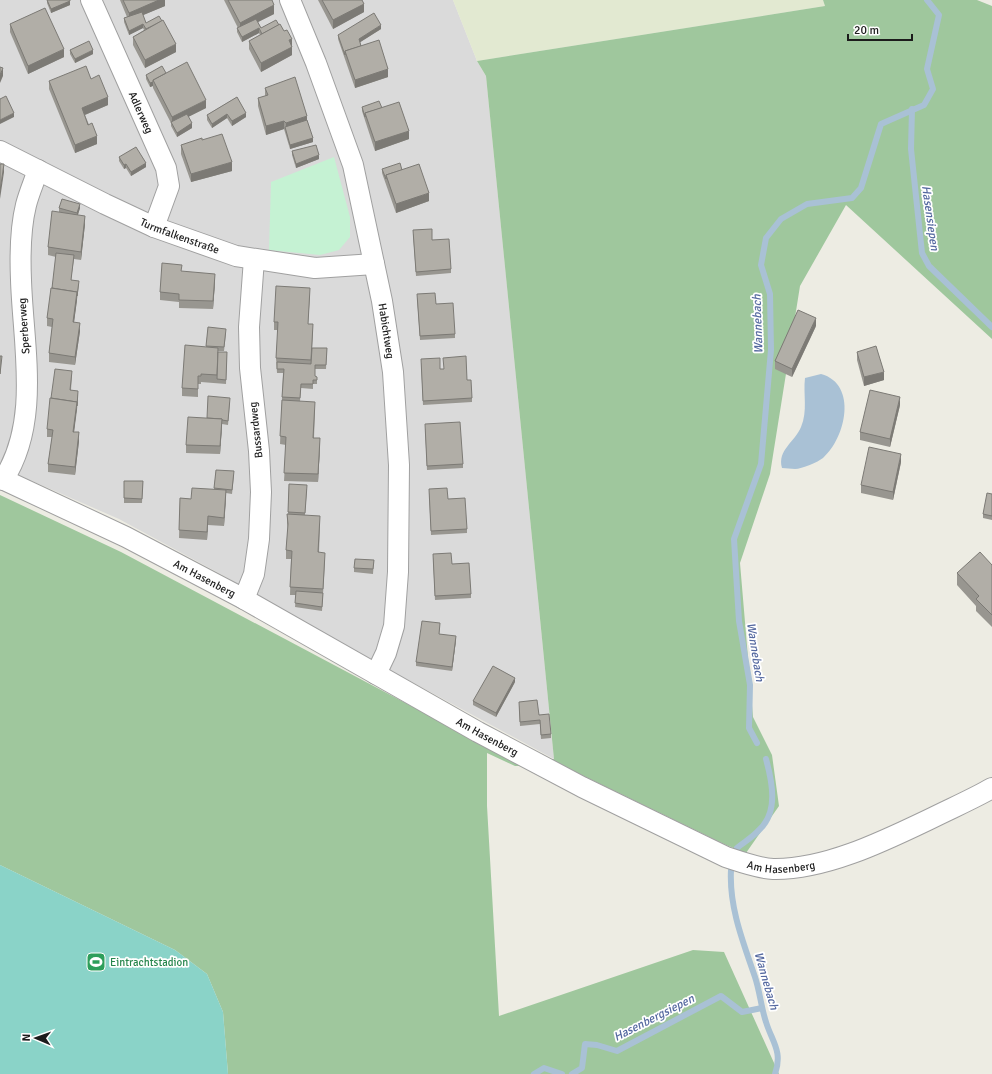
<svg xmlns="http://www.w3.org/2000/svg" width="992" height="1074" viewBox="0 0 992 1074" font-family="Signika,sans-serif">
<rect width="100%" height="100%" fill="#edece3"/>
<path fill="#dadada" d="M0 0H453L477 61 486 76 554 759 351 649 226 577 119 519 0 467Z"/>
<path fill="#e2e9d1" d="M453 0H823L825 6 477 61Z"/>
<path fill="#9fc79d" d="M823 0H977L992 6V339L846 205 800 286 770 474 740 563 753 717 772 755 779 806 746 853 726 845 563 766H515L487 753V806L499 1016 693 950 724 952 779 1074H228L223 1012 207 974 175 950 0 865V495L121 552 511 759H554L486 76 477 61 825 6Z"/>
<path fill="#c5f2d3" d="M334 157 350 217V237L339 250 320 255 269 250 271 182Z"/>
<path fill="#8ad3c8" d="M0 865 175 950 207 974 223 1012 228 1074H0Z"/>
<path fill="#a9c1d5" d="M821 374C858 384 846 438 823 458 818 462 802 469 795 469 791 469 786 468 782 468 777 450 795 442 801 427 808 411 803 394 805 378Z"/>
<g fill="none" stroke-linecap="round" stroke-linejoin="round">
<g stroke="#a9c1d5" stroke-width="6">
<path d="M912 109 911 149 922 253 929 266 992 327"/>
<path d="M757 743 749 728 750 685 739 621 734 539 761 464 771 350 770 294 761 265 766 238 781 219 807 204 852 198 861 188 881 124 924 105 933 89 927 69 939 15 927 0"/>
<path d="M737 848C744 842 753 837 759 830 779 812 772 781 766 759"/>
<path d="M731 870C729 907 743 942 755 977 760 992 761 1007 766 1022 772 1042 783 1051 775 1074"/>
<path d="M534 1074 544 1068 562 1074"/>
<path d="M572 1074 582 1068 585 1044 597 1045 617 1051 721 996 742 1012 762 1008"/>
</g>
<g stroke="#a0a0a0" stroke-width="22">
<g id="street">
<path id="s1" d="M91 0 166 168 169 186 154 227"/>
<path id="s2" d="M290 0 316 63 353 165 382 301 393 372 399 465 398 572 394 626 386 653 376 674"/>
<path id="s3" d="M0 151 105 204 154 227 236 256 315 268 374 264"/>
<path id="s4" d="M0 478 126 537 244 599 478 732 582 787 726 857C741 862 757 868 773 869 826 870 886 840 932 818 952 808 973 799 992 788"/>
<path d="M3 480C41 422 23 345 21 280 20 256 20 229 26 205 29 193 34 182 38 170"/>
<path d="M244 599 254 574 259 539 261 492 259 451 250 368 249 327 254 259"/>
</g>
</g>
<use href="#street" stroke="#fff" stroke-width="20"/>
</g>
<g fill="#989690">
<path d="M47 0H70V5L51 13 47 3Z"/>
<path d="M120 0H165V6L143 15 146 23 176 52 145 68 133 45V37L144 30 143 28 129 35 124 22V18L127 17Z"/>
<path d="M224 0H272L274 14 258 22 261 28 279 25 292 45V55L261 72 249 49V41L260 35 259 33 242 42 237 32V28H238Z"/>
<path d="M318 0H362L364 12 333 29Z"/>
<path d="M10 24 64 57 28 74 10 32Z"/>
<path d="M381 29 360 42 361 46 388 77 355 88 338 39V35Z"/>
<path d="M70 50 93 54 75 63 70 54Z"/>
<path d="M166 73 206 108 188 117 192 128 177 137 171 126V123L153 88V86L150 87 146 79V75Z"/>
<path d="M91 79 108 105 85 115 97 144 75 153 49 89V81Z"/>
<path d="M265 88 307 121 313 142 290 149 284 129 266 135 258 106V98L265 96Z"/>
<path d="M237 97 246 117 232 126 227 118 212 128 207 120V115Z"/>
<path d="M362 107 382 108 409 139 375 151 362 111Z"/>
<path d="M202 140 232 171 191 182 181 154V145Z"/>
<path d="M292 151 319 159 296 168 292 155Z"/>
<path d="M119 157 146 167 131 176 126 168 124 169 119 161Z"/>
<path d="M382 169 429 201 396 213 382 173Z"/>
<path d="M59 208H80L78 215 85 224 81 260 74 259 71 280 79 285 74 322 80 331 75 365 49 362V353L52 327 47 326V318L52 288 56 257 48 255V247L62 213 59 212Z"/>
<path d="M413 234 432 240 451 269V273L416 276Z"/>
<path d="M182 272 215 282 213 309 179 308V302L160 300V292Z"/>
<path d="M310 296 308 324 313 332 312 348H327L326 369H315V376L317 377V384H313V389L301 388 300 401 315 410 314 438 320 447 318 482 284 481 286 445 280 444 283 373H277L276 358 278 330H274V322Z"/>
<path d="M417 298 436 304 455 334V338L420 340Z"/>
<path d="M816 326 792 377 775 369V361Z"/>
<path d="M208 327 226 333 224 351H218V352H227L226 384 201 382V384H198V397L182 396V388L206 347Z"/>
<path d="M857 352 884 380 864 386 857 360Z"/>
<path d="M421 363 440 369 467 380 472 398V402L423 405Z"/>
<path d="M72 375 71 390 78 395 74 432 79 441 75 475 48 472V464L52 437H47V429Z"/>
<path d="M230 402 228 425 222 424 220 454 186 453V445L207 418Z"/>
<path d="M900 405 890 447 860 440V432Z"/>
<path d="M425 428 463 464V468L427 470Z"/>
<path d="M901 462 893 500 861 493V485Z"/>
<path d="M216 470 234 475 232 494 226 493 224 526 208 525 207 540 179 538 180 498 191 499 214 489Z"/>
<path d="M124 481H143L142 503H124Z"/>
<path d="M289 484 307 489 305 515 320 524 319 553 325 561 322 611 295 607 296 595H290L291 559H286V550L288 529 287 523V514L288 515Z"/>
<path d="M429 493 448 499 467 529V533L431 535Z"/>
<path d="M992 494V520L983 518V514Z"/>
<path d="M433 558 452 564 471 594V598L435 600Z"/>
<path d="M374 560 373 574 354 572V568Z"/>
<path d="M992 565V627L976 611V606L957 585V573Z"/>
<path d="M440 627 439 634 456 640 452 671 416 666V662Z"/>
<path d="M515 682 496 717 473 705V701Z"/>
<path d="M519 706 539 715 551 734V738L541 739 540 724 520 726Z"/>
</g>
<g fill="#7c7a75">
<path d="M159 0H165V6L129 21V13Z"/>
<path d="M70 1V5L51 13V9Z"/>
<path d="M364 4V12L333 29V20Z"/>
<path d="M274 5V14L240 31V23Z"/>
<path d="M143 24V28L129 35V31Z"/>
<path d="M381 25V29L359 43V39Z"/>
<path d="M259 28V33L242 42V37Z"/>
<path d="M292 39V47L289 40Z"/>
<path d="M176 44V52L145 68V60Z"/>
<path d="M292 47V55L261 72V63Z"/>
<path d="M64 49V57L28 74V66Z"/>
<path d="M93 50V54L75 63V59Z"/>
<path d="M3 68V76L0 83V75Z"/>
<path d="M388 69V77L355 88V80Z"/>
<path d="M153 82V86L150 87V83Z"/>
<path d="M108 97V105L82 116V108Z"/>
<path d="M206 100V108L172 125V117Z"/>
<path d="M14 113V117L0 124V120Z"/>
<path d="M246 113V117L232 126V121Z"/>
<path d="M227 114V118L212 128V124Z"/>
<path d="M307 116V124L286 131V123Z"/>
<path d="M284 121V129L266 135V126Z"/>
<path d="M192 123V128L177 137V133Z"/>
<path d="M409 131V139L375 151V142Z"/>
<path d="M97 136V144L75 153V145Z"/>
<path d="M313 138V142L290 149V145Z"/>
<path d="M319 155V159L296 168V164Z"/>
<path d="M232 162V171L191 182V174Z"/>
<path d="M146 163V167L131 176V172Z"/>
<path d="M4 164V172L0 199V191Z"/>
<path d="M126 164V168L124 169V165Z"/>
<path d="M429 193V201L396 213V204Z"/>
<path d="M80 204V208L77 217V213Z"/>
<path d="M85 216V224L81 260V252Z"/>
<path d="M215 274V282L213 309V301Z"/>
<path d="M77 292V300L73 330V322Z"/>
<path d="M816 318V326L792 377V369Z"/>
<path d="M80 323V331L75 365V357Z"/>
<path d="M884 372V380L864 386V377Z"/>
<path d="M78 391 77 410 73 440V432Z"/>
<path d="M900 397V405L890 447V439Z"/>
<path d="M222 419V427L220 454V446Z"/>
<path d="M79 432V441L75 475V467Z"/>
<path d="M320 438V447L318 482V474Z"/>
<path d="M901 454V462L893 500V492Z"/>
<path d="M226 490V499L224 526V518Z"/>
<path d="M208 516V525L207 540V532Z"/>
<path d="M456 636V640L452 671V667Z"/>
<path d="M515 678V682L496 717V713Z"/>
</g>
<g fill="#b1aea7" stroke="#7c7a75">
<path d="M47 0H70V1L51 9Z"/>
<path d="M123 0H159L129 13Z"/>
<path d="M228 0H272L274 5 240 23Z"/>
<path d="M322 0H362L364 4 333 20Z"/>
<path d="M45 8 64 49 28 66 10 24Z"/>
<path d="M142 12 146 23 159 16 162 21 146 29 143 24 129 31 124 18Z"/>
<path d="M374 13 381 25 359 39 361 46 345 51V55L338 35Z"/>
<path d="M256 19 261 28 276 20 279 25 262 34 259 28 242 37 237 28Z"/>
<path d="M163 20 176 44 145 60 133 37Z"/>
<path d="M280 24 284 31 287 30 292 39 289 40 292 47 261 63 249 41Z"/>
<path d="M379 40 388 69 355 80 345 51Z"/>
<path d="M89 41 93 50 75 59 70 50Z"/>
<path d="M187 62 206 100 172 117 153 80Z"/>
<path d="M86 66 91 79 99 75 108 97 82 108 88 125 92 123 97 136 75 145 49 81Z"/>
<path d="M162 66 166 73 153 80V82L150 83 146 75Z"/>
<path d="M0 67 3 68 0 75Z"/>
<path d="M295 77 307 116 286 123 284 121 266 126 258 98 268 95 265 88Z"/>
<path d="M6 96 14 113 0 120V99Z"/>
<path d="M237 97 246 113 232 121 227 114 212 124 207 115Z"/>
<path d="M379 101 382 108 365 113V117L362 107Z"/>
<path d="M399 102 409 131 375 142 365 113Z"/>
<path d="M187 114 192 123 177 133 171 122Z"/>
<path d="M307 120 313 138 290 145 285 127Z"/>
<path d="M222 134 232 162 191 174 181 145 202 138V140Z"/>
<path d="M316 145 319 155 296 164 292 151Z"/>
<path d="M136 147 146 163 131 172 126 164 124 165 119 157Z"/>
<path d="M400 163 402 170 386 175V179L382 169Z"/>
<path d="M0 164H4L0 191Z"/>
<path d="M419 164 429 193 396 204 386 175Z"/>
<path d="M62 199 80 204 77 213 59 208Z"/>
<path d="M52 211 85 216 81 252 48 247Z"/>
<path d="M432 229V240L449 239 451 269 416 272 413 230Z"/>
<path d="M56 253 74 255 71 280 79 281 77 296V292L52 288Z"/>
<path d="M162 263 182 265 181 271 215 274 213 301 179 300V294L160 292Z"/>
<path d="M276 286 310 288 308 324H313L311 360 276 358 278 322H274Z"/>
<path d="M51 288 77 292 73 322 80 323 75 357 49 353 53 319 47 318Z"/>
<path d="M435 293 436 304 453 303 455 334 420 336 417 294Z"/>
<path d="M798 310 816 318 792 369 775 361Z"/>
<path d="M208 327 226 329 224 347 206 346Z"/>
<path d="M185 345 218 348 217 375 201 374V376H198V389L182 388Z"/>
<path d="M876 346 884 372 864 377 857 352Z"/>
<path d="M312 348H327L326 365H315V376L317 377V380H313V384H301L300 398 282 397 284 369H277V362L311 364Z"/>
<path d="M218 352H227L226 380 217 379Z"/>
<path d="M0 356H2L0 374Z"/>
<path d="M466 356 467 380H471L472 398 423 401 421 359 440 358V369H444L443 358Z"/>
<path d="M55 369 72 371 70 390 78 391 77 406V402L51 398Z"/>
<path d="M870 390 900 397 890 439 860 432Z"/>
<path d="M208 396 230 398 228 421 222 420V419L207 418Z"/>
<path d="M50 398 77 402 73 432H79L75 467 48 464 53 430 47 429Z"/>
<path d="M282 400 315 402 313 438H320L318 474 284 473 286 437 280 436Z"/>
<path d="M188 417 222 419 220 446 186 445Z"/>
<path d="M460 422 463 464 427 466 425 424Z"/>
<path d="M869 447 901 454 893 492 861 485Z"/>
<path d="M216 470 234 471 232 490 214 488Z"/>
<path d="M124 481H143L142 499 124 498Z"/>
<path d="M289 484 307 485 305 513 288 512Z"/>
<path d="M192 488 226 490 224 518 208 516 207 532 179 530 180 498 191 499Z"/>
<path d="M447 488 448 499 465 498 467 529 431 531 429 489Z"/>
<path d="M987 493 992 494V516L983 514Z"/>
<path d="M287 514 320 516 318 552 325 553 323 589 290 587 292 551 286 550 288 524Z"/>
<path d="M980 552 992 565V615L976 599 979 596 957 573Z"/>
<path d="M451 553 452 564 469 563 471 594 435 596 433 554Z"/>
<path d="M355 559 374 560 373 569 354 568Z"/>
<path d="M296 591 323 593 322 607 295 603Z"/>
<path d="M422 621 440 623 439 634 456 636 452 667 416 662Z"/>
<path d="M493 666 515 678 496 713 473 701Z"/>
<path d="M537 700 539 715 549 714 551 734 541 735 540 720 520 722 519 702Z"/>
</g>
<defs>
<g id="stadium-square" transform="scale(1)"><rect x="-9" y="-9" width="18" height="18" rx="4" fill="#2e9e5b" stroke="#fff"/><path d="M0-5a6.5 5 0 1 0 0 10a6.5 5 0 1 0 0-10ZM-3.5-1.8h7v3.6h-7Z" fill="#fff"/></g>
</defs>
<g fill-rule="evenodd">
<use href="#stadium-square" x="96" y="962"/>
</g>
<g text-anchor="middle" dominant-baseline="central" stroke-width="3.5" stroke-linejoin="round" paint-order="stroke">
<g font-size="11" fill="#1c1c1c" stroke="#fff">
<text stroke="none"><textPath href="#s1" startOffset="123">Adlerweg</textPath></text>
<text stroke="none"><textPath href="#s3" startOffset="199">Turmfalkenstraße</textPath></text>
<text transform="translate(24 326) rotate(-94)">Sperberweg</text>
<text stroke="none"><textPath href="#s2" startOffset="346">Habichtweg</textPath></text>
<text transform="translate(256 430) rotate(-96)">Bussardweg</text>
<text stroke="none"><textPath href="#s4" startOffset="228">Am Hasenberg</textPath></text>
<text stroke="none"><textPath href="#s4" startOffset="552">Am Hasenberg</textPath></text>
<text stroke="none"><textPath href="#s4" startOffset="876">Am Hasenberg</textPath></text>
</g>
<g font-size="11" fill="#27864d" stroke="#fff" text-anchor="start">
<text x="110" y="962">Eintrachtstadion</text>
</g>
<g font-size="12" font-style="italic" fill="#5569a0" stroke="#fff">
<text transform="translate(930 218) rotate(82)">Hasensiepen</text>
<text transform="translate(758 324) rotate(-92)">Wannebach</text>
<text transform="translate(755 652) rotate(81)">Wannebach</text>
<text transform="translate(766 981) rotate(74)">Wannebach</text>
<text transform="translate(654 1018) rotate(-27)">Hasenbergsiepen</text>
</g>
</g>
<g transform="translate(36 1038) rotate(272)" stroke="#ffffff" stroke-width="3" paint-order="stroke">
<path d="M0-3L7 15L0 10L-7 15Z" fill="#1c1c1c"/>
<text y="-6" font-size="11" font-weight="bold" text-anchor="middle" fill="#1c1c1c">N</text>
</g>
<path d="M848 34v6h64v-6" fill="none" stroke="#1c1c1c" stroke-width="2"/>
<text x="854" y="34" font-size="12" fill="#1c1c1c" stroke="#ffffff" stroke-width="3" paint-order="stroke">20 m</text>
</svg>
